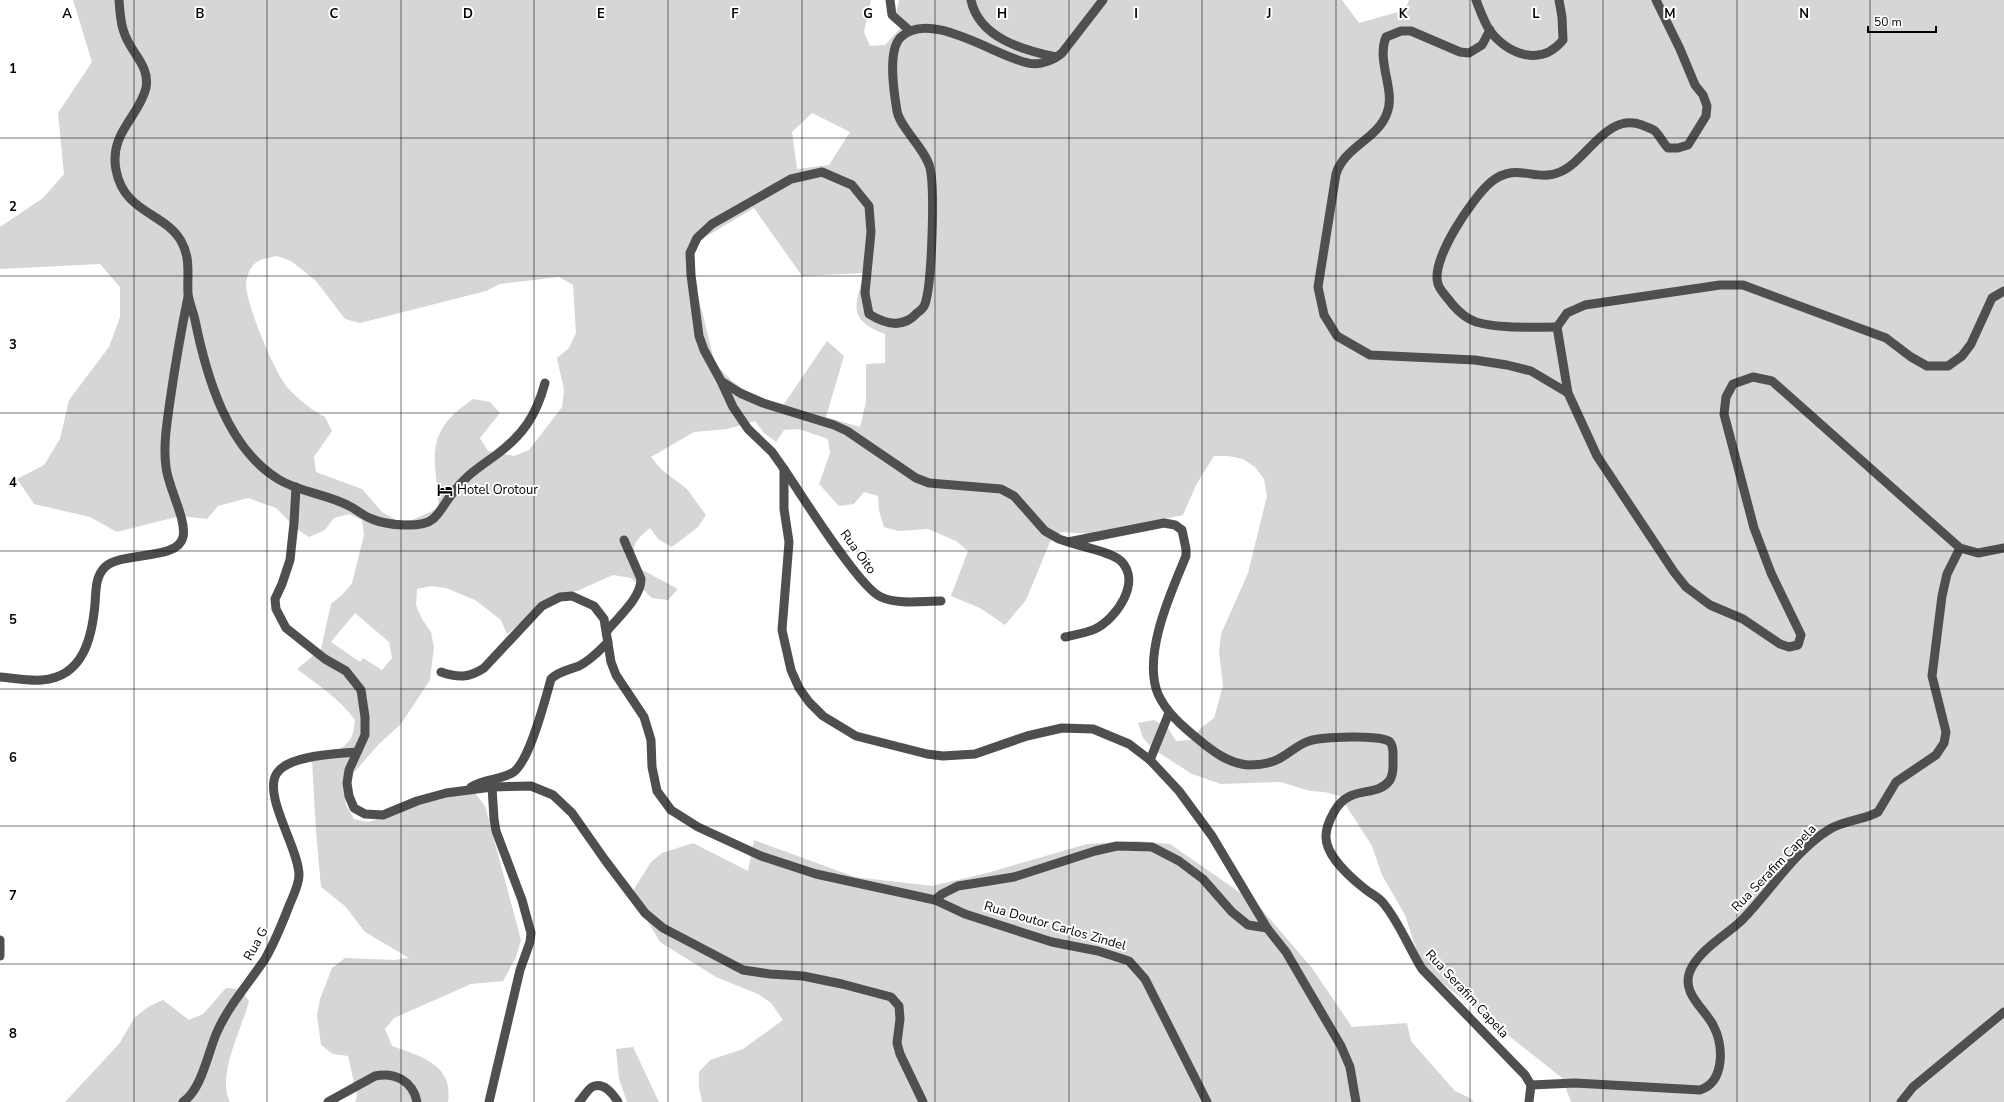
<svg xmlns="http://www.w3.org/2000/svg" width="2004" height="1102" viewBox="0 0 2004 1102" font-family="'Nunito Sans',sans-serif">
<rect width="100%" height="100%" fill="#fff"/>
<g fill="#d6d6d6" fill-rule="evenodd">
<path d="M73 0H871L864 32 870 46 885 45 905 23 896 14 899 0H1342L1359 23 1405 10 1409 0H2004V1102H1571L1562 1078 1431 974 1420 961 1405 915 1382 875 1372 846 1340 796 1325 792 1310 791 1281 782 1221 784 1192 774 1153 749 1143 738 1138 723 1154 720 1168 728 1176 741 1191 740 1201 728 1214 718 1223 686 1219 652 1221 634 1248 573 1267 496 1264 479 1255 467 1243 459 1228 456H1214L1196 485 1183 515 1092 534 1061 532 1050 542 1026 600 1005 625 980 608 951 596 968 551 956 541 928 529 898 531 884 527 879 511 878 496 864 492 854 504 839 506 819 484 830 453 828 439 799 429 784 430 776 442 764 433 755 421 727 429 694 432 651 457 662 470 687 489 706 515 698 527 672 547 659 540 650 528C634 541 630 547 637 567L678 589 668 600 652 598 631 578 613 575 577 591 562 594 507 634 501 620 475 600 446 588 431 586 417 589 416 605 422 619 431 632 434 647 430 680 401 724 378 745 351 776 345 790 346 805 354 819 368 822 383 817 428 797 475 793 485 806 521 940 516 957 503 981 471 984 394 1018 385 1029 392 1046C420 1056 454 1064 448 1102H355L357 1096 348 1056 333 1054 321 1045 317 1015 320 999 332 968 345 958 394 960 409 958 365 932 345 906 321 887 316 832 312 759C327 755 345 751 352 736 354 731 354 725 355 720 339 698 318 685 297 669L321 649 331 604 342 595 352 583 364 535 362 520 349 514 334 518 325 530 309 537 298 530 276 508 248 498 218 506 207 519 180 516 117 532 90 517 34 504 17 479 44 465 60 439 69 400 109 347 120 317V287L100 264 0 269V227L43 198 64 174 58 113 92 62ZM812 113 850 132 829 165 797 169 792 132ZM754 208 802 276 864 273C855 307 847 319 885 334V363L866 364V402L860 427 826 417 844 356 827 341 784 404 776 403 746 391 732 381 715 364 691 267 696 245 702 239ZM277 256 291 261 316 281 345 319 360 323 486 291 500 284 559 277 573 285 576 333 569 348 557 358 564 390 562 407 529 450 514 456 488 451 480 438 500 413 490 402 473 399C423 433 435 455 439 508L412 520H396L382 512 362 489 316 472 314 457 332 431 325 417C310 409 298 399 287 387 273 369 248 308 246 286 246 281 248 272 251 268 257 259 267 258 277 256ZM355 613 389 642 392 658 382 670 363 658 360 662 331 642Z"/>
<path d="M754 840 855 877 932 886 987 873 1087 844 1137 841 1170 844 1258 905 1312 968 1352 1027 1407 1023 1411 1041 1455 1091 1470 1098 1474 1102H702L699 1087V1072L710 1060 743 1049 783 1020 771 1003 758 994 716 977 660 942 637 903 634 889 651 862 662 853 693 843 748 871Z"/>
<path d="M226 988 239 989 249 1001C242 1029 216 1076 230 1102H65L119 1044 135 1017 148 1007 163 1000 189 1020 203 1014Z"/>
<path d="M633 1047 659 1102H627L619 1079 616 1049Z"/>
</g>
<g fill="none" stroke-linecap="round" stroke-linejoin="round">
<g stroke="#4f4f4f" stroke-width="9">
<path d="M119 0C120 12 120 24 125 35 132 54 150 66 146 88 139 117 109 133 116 170 124 213 164 212 181 241 191 258 187 275 188 294 189 302 193 311 195 320 206 375 227 448 278 479 300 493 330 494 353 508 359 512 366 517 372 519 386 525 421 529 433 519 441 512 446 501 452 494 466 475 477 469 496 455 523 435 536 416 545 383"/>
<path d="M890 0 892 15 909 30"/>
<path d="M971 0C979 38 1023 50 1056 57"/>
<path d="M1103 0 1062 53C1054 60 1039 66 1028 63 995 56 930 9 901 37 887 50 894 93 897 111 900 128 925 148 930 168 935 189 932 284 925 304 924 307 920 311 917 313 903 329 885 324 869 314L865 293 871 232 869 206 852 185 822 172 791 179 712 224 697 238 690 253 691 275 699 336 704 350 721 381 733 407 748 429 772 452 784 469V509L789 542 782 630 791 670 799 688 809 702 823 716 856 736 927 754 943 756 975 754 1027 736 1062 728 1093 729 1129 744 1150 760 1179 791 1212 836 1267 928 1286 952 1341 1046 1350 1067 1356 1102"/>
<path d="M1476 0C1480 10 1484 22 1490 31 1509 55 1541 67 1563 40L1562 17 1559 0"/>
<path d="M1490 30 1482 45 1469 53 1460 52 1411 31H1401L1386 37C1376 61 1396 91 1387 113 1378 139 1344 147 1336 174L1318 287 1324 315 1337 336 1370 355 1475 360 1507 365 1531 371 1568 393"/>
<path d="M2004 291 1992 298 1971 344 1962 356 1948 366H1927L1911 357 1886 338 1743 285H1720L1585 305 1567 313 1557 327 1568 393 1597 456 1674 572 1686 587 1710 605 1743 619 1780 644 1789 647 1798 645 1801 635 1771 573 1754 528 1724 414 1726 397 1733 384 1753 377 1772 381 1960 548 1978 553 2004 548"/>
<path d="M1557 327C1531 327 1501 329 1476 322 1467 319 1458 311 1452 304 1448 298 1440 291 1438 284 1430 260 1473 197 1491 182 1517 161 1535 183 1560 172 1588 160 1606 112 1642 125 1646 127 1652 128 1655 131 1660 136 1663 143 1668 148H1678L1688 145 1706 116 1707 106 1703 95 1695 85 1680 49 1656 0"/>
<path d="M721 381 740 393 763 403 834 425 847 431 916 478 929 483 1001 489 1014 496 1045 531 1059 539 1068 542 1164 523 1175 525 1182 530 1186 549V556C1171 592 1142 655 1158 694 1166 712 1182 726 1198 739 1211 750 1229 764 1248 765 1258 765 1273 763 1282 757 1291 752 1299 744 1309 741 1321 737 1382 734 1390 742 1394 747 1393 753 1393 759 1393 766 1394 773 1390 780 1376 799 1350 783 1334 812 1330 819 1326 828 1326 836 1325 855 1351 878 1365 889 1371 894 1379 897 1384 904 1400 924 1409 948 1422 969L1525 1075 1531 1085 1529 1102"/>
<path d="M784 469C800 493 860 589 881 597 899 605 922 601 941 601"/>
<path d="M296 487 294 523 290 560 282 584 275 599 276 609 286 628 325 659 346 671 361 690 365 717V735L349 770 347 783 349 796 354 808 365 814 383 815 417 801 446 793 492 787 531 786 553 795 572 813 605 860 645 913 663 928 743 970 770 974 803 976 842 984 891 997 899 1006 900 1019 897 1043 900 1054 923 1102"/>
<path d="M607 631C618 617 641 598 641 579L624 540"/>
<path d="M1065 637C1074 635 1086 633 1095 629 1116 619 1142 582 1121 561 1111 552 1084 547 1071 543"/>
<path d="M441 672C458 678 469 678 484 668L542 606 560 597 572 596 594 606 604 619 611 662 616 675 644 717 651 740 652 767 657 791 671 810 698 827 761 856 816 874 935 900 965 914 1052 942 1098 951 1129 961 1145 979 1207 1102"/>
<path d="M0 677C14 678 28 681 42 680 83 677 92 638 95 604 96 591 95 577 105 567 122 551 178 561 183 537 187 520 168 487 166 467 163 446 167 422 170 401 175 366 181 331 188 297"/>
<path d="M1150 760 1169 713"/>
<path d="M471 787C484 779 499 780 512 773 529 764 545 700 551 679 559 671 569 670 579 666 591 660 599 651 608 642"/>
<path d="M935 900 942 894 958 886 1014 877 1095 851 1117 846 1152 847 1179 861 1203 879 1232 912 1248 925 1267 928"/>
<path d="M0 940V956"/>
<path d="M1531 1085 1575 1083 1700 1090C1725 1082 1724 1045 1713 1025 1704 1008 1681 993 1690 971 1699 950 1725 936 1741 921 1769 893 1796 849 1830 829 1845 820 1864 820 1878 812L1896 782 1936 755 1944 743 1946 732 1932 676 1942 596 1947 574 1960 548"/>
<path d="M183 1102C202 1089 208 1052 217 1032 229 1005 249 983 265 959 275 942 282 924 289 906 293 896 299 885 299 875 299 848 262 795 277 773 289 755 337 754 357 752"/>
<path d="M328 1102 375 1076C395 1072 413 1081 417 1102"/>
<path d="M489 1102 520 970 530 942 531 933 522 900 496 831 494 819 492 787"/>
<path d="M579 1102C583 1098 587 1090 592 1087 604 1081 613 1094 618 1102"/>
<path d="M1901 1102 1913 1087 2004 1012"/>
</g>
</g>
<path fill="none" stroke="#000" stroke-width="1" stroke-opacity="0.55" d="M134 0V1102M267 0V1102M401 0V1102M534 0V1102M668 0V1102M802 0V1102M935 0V1102M1069 0V1102M1202 0V1102M1336 0V1102M1470 0V1102M1603 0V1102M1737 0V1102M1870 0V1102M0 138H2004M0 276H2004M0 413H2004M0 551H2004M0 689H2004M0 826H2004M0 964H2004"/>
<defs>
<g id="hotel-bare" transform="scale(1.2)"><path d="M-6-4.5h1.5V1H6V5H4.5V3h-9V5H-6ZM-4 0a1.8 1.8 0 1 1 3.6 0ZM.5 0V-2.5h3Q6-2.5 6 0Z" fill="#000" stroke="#fff" stroke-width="2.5" paint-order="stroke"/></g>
</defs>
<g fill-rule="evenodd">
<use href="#hotel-bare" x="445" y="490"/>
</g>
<g text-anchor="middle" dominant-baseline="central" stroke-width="4" stroke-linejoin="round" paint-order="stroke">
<g font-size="13" fill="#000" stroke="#fff" text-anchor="start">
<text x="457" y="490">Hotel Orotour</text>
</g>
<g font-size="13" fill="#000" stroke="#fff">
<text transform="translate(858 552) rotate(54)">Rua Oito</text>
<text transform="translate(1774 868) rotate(-46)">Rua Serafim Capela</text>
<text transform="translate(1055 926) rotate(16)">Rua Doutor Carlos Zindel</text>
<text transform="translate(256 944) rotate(-61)">Rua G</text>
<text transform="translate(1467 994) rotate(47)">Rua Serafim Capela</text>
</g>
</g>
<g font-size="13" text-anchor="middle" font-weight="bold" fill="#000" stroke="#fff" stroke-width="4" stroke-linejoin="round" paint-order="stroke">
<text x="67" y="18">A</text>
<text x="200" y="18">B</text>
<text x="334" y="18">C</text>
<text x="468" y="18">D</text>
<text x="601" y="18">E</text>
<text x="735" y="18">F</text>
<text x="868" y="18">G</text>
<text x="1002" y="18">H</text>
<text x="1136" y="18">I</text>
<text x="1269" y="18">J</text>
<text x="1403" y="18">K</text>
<text x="1536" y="18">L</text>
<text x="1670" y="18">M</text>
<text x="1804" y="18">N</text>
<text x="13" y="73">1</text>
<text x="13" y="211">2</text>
<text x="13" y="349">3</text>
<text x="13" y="487">4</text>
<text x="13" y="624">5</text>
<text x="13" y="762">6</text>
<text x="13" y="900">7</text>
<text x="13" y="1038">8</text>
</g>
<path d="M1868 26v6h68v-6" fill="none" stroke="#000000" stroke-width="2"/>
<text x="1874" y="26" font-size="12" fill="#000000" stroke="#ffffff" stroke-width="3" paint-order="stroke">50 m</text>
</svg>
